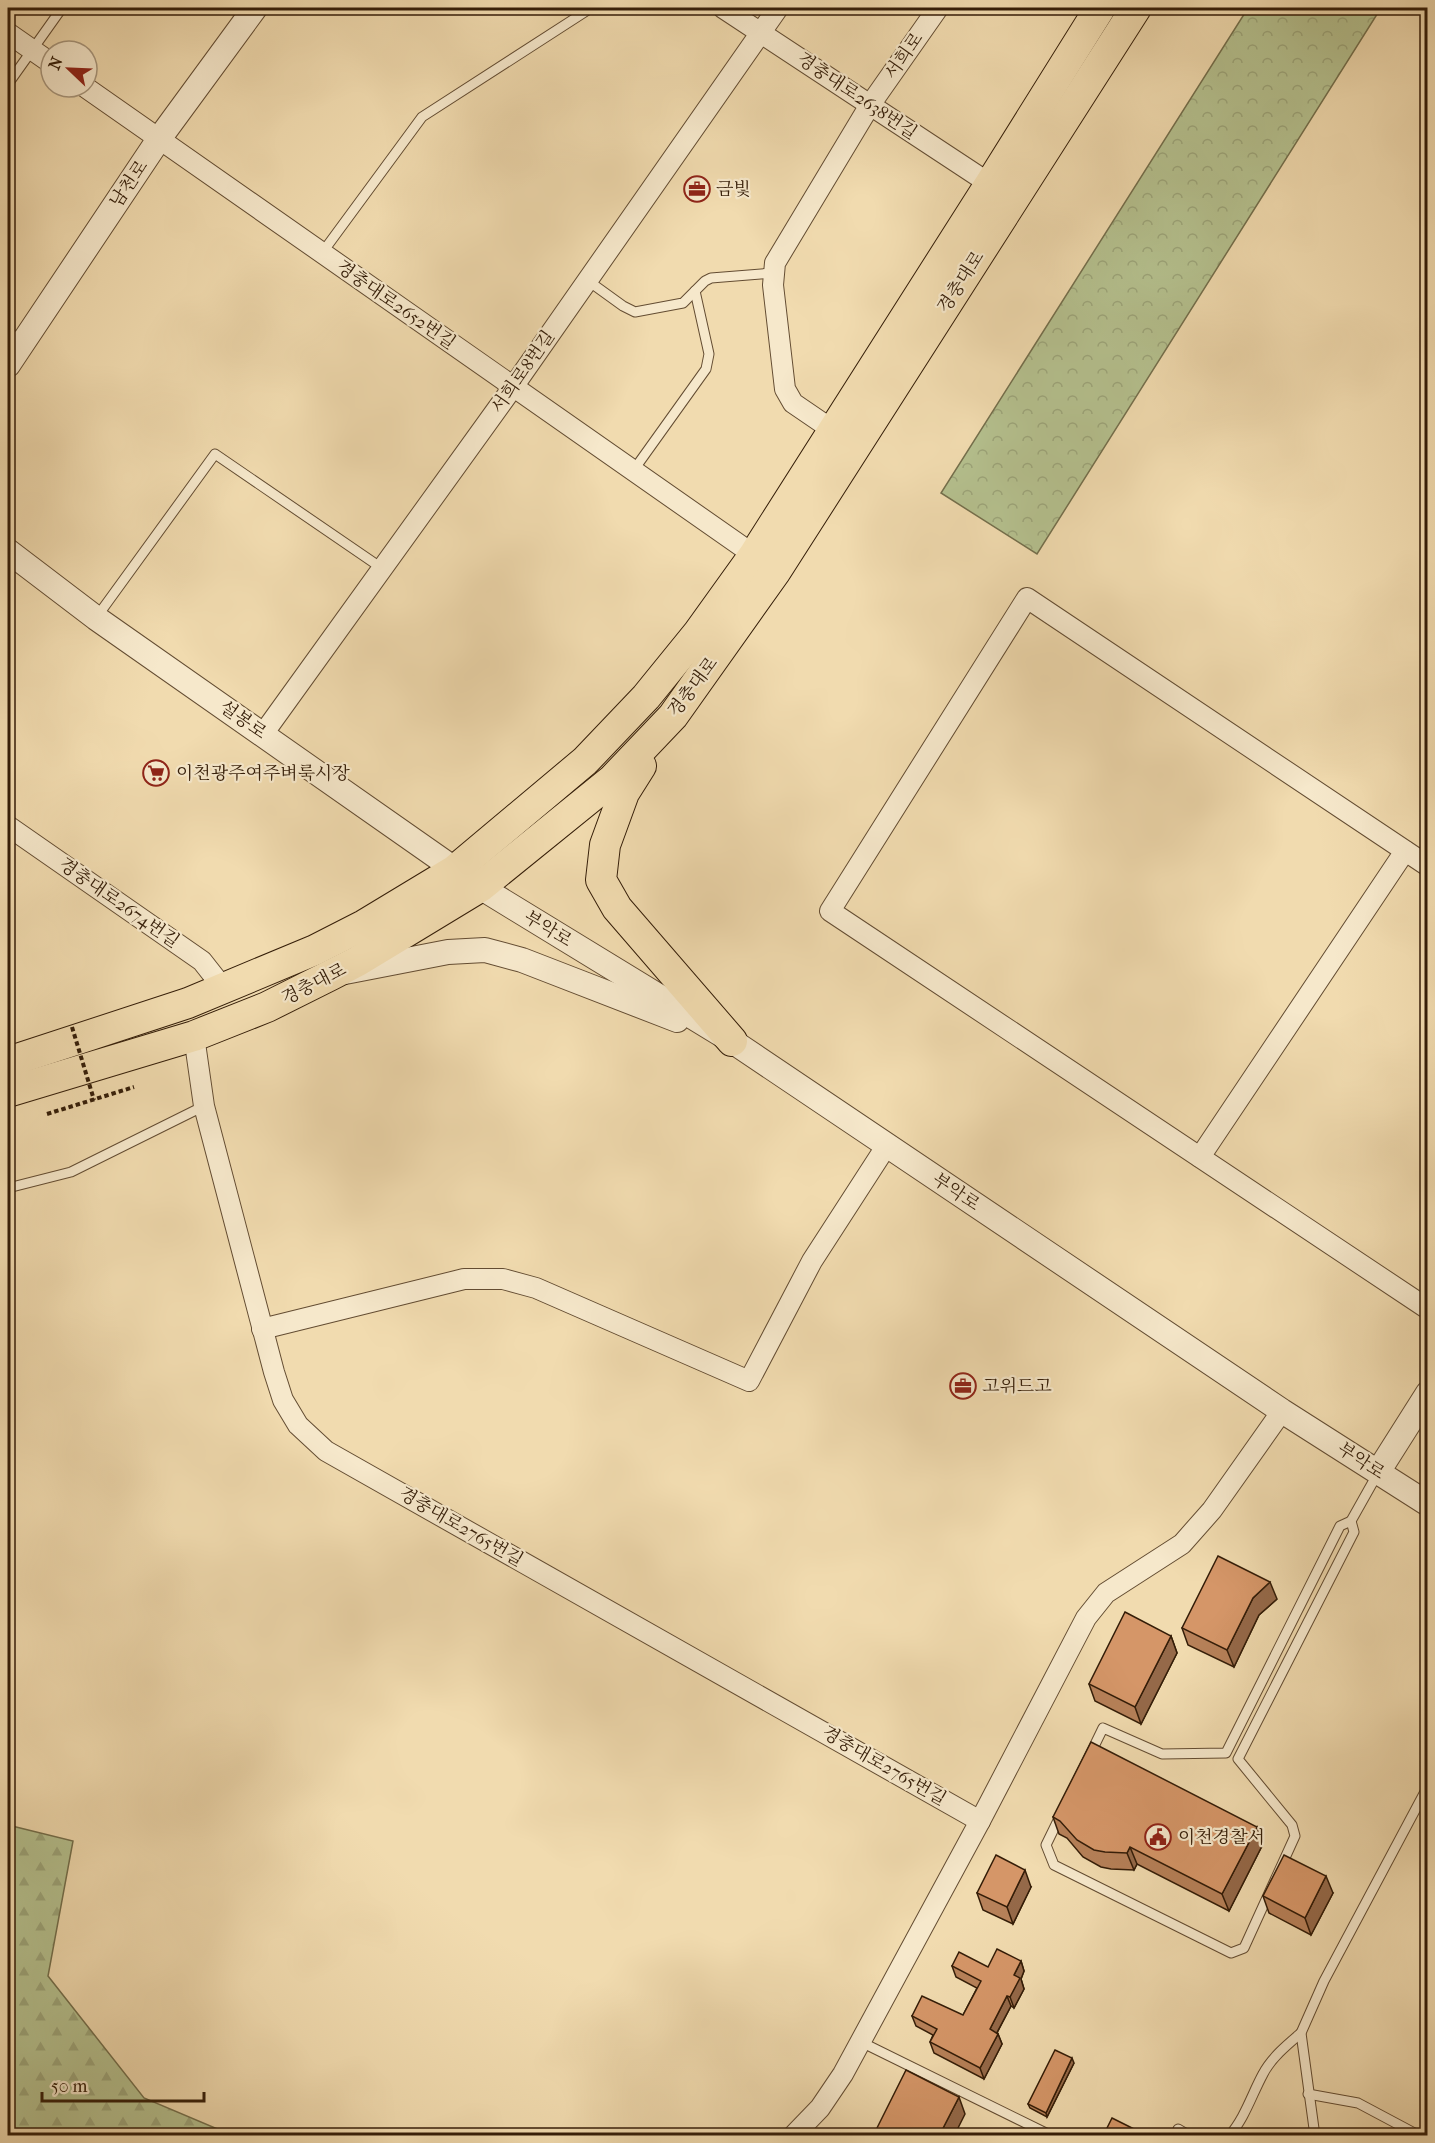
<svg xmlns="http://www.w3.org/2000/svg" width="1435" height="2143" viewBox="0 0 1435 2143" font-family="'IM FELL French Canon','Noto Serif KR',serif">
<defs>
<pattern id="forest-firs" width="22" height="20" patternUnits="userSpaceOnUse" patternTransform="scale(1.5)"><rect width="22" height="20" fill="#b5c18f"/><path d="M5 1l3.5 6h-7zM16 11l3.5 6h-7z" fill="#9ca57a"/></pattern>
<pattern id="park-crowns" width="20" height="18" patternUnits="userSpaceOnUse" patternTransform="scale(1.5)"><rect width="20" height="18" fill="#b5c18f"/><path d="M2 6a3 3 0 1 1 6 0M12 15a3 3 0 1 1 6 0" fill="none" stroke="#9ca57a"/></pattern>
</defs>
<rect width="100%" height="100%" fill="#f1dbaf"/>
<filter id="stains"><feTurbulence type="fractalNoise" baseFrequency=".00333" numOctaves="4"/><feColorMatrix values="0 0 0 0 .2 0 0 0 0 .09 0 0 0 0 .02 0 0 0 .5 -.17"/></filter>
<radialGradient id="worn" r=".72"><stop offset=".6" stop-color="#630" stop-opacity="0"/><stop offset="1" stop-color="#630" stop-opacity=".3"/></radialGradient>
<path fill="url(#forest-firs)" stroke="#746f4c" stroke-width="1.5" d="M8 1825 73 1841 48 1976 144 2098 227 2133V2135H8Z"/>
<path fill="url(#park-crowns)" stroke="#746f4c" stroke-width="1.5" d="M1248 8H1381L1037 554 941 493Z"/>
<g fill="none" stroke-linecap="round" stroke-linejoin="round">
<g stroke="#634c32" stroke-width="11">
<g id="service">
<path d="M8 84 62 8"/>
<path d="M322 253 422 117 591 8"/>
<path d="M587 280 623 306 635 312 683 303 705 281 711 278 773 273"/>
<path d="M8 332 23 342"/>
<path d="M633 471 706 369 709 354 695 291"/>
<path d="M96 618 215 454 383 569"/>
<path d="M8 1188 71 1172 204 1106"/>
<path d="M1351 1521 1354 1532 1238 1759 1292 1825 1295 1836 1244 1948 1231 1953 1054 1865 1046 1845 1103 1728 1162 1754 1226 1753 1340 1526Z"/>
<path d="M1351 1521 1378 1473"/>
<path d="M861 2042 1052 2136"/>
<path d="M1308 2094 1358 2103 1420 2136"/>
<path d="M1178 2129 1190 2136"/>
<path d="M1229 2136C1245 2118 1252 2094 1263 2074 1271 2058 1288 2044 1301 2033"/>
<path d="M1315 2136 1301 2033 1324 1981 1428 1786"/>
</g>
</g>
<g stroke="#634c32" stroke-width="22">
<g id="minor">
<path d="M723 8 990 184"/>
<path d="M8 33 51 63"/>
<path d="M85 87 754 555"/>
<path d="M834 431 793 403 785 389 773 285 775 263 870 105 938 8"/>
<path d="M263 734 513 387 778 8"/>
<path d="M8 826 202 961 224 989"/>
<path d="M1428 866 1027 598 830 911 1428 1309"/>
<path d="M194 1036 204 1106 274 1372 283 1400 298 1425 326 1451 980 1821"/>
<path d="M1200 1157 1405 851"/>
<path d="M262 1329 464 1279H503L536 1288 749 1381 812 1261 887 1145"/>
<path d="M793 2136 820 2108 843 2074 980 1821 1086 1618 1106 1593 1182 1544 1212 1510 1282 1411"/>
</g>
</g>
<g stroke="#634c32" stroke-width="26">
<g id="tertiary">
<path d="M8 365 159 139 255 8"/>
<path d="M8 551 96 618 480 887 732 1041 1282 1411 1428 1504"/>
<path d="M345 972 448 952 485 950 522 960 677 1020"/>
<path d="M1378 1472 1428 1393"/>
</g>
</g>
<g stroke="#341d08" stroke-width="32">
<g id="primary">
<path d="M641 766 624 793 605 845 601 880 617 908 732 1041"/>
<path d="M8 1062 188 1003 315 950 364 925 455 870 585 761 646 697 698 633 754 555 990 184 1100 8"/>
<path d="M8 1092 194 1036 267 1007 331 975 358 961 480 887 612 780 673 716 776 571 1136 8"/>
</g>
</g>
<path stroke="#341d08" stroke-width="4" stroke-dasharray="4.5 3" stroke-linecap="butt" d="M47 1114 134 1087"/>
<use href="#service" stroke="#f6e8cb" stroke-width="9"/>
<use href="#minor" stroke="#f6e8cb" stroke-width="20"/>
<use href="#tertiary" stroke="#f6e8cb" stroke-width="24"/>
<use href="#primary" stroke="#f1dbaf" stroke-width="30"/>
<path stroke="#341d08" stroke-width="4" stroke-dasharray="4.5 3" stroke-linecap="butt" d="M72 1027 94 1100"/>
</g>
<g fill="#b78159" stroke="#341d08" stroke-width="1.5">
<path d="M1277 1599 1259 1615 1234 1667 1188 1645 1182 1628Z"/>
<path d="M1171 1636 1177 1653 1141 1724 1095 1701 1089 1684Z"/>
<path d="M1053 1817 1257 1827 1263 1844 1229 1911 1137 1864 1134 1870 1111 1869 1101 1867 1083 1857 1067 1838 1059 1834Z"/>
<path d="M1031 1887 1013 1924 983 1910 977 1893Z"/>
<path d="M1333 1893 1311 1935 1269 1913 1263 1896Z"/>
<path d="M1021 1961 1024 1971 1021 1979 1024 1989 1014 2008 1011 2006 997 2033 998 2034 1002 2044 984 2079 934 2053 930 2042 933 2035 916 2026 912 2016 963 2015 977 1988 956 1977 952 1966 988 1967Z"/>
<path d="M1074 2063 1047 2117 1030 2108 1028 2104Z"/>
</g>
<g fill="#956949" stroke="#341d08" stroke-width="1.5">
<path d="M1270 1582 1277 1599 1259 1615 1234 1667 1227 1650 1253 1598Z"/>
<path d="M1171 1636 1177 1653 1141 1724 1135 1707Z"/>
<path d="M1257 1827 1263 1844 1229 1911 1222 1894Z"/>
<path d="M1130 1847 1137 1864 1134 1870 1127 1853Z"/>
<path d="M1025 1870 1031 1887 1013 1924 1007 1907Z"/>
<path d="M1326 1876 1333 1893 1311 1935 1305 1918Z"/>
<path d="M1021 1961 1024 1971 1021 1979 1024 1989 1014 2008 1010 1997 1014 1975Z"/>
<path d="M1007 1996 1011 2006 993 2040 990 2029Z"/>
<path d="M998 2034 1002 2044 984 2079 980 2068Z"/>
<path d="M1072 2058 1074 2063 1047 2117 1046 2113Z"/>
<path d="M959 2097 965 2114 954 2136H939Z"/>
</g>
<g fill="#d59668" stroke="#341d08" stroke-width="1.5">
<path d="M1218 1556 1270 1582 1253 1598 1227 1650 1182 1628Z"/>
<path d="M1125 1612 1171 1636 1135 1707 1089 1684Z"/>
<path d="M1091 1742 1257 1827 1222 1894 1130 1847 1127 1853 1105 1852 1094 1850 1077 1840 1060 1821 1053 1817Z"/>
<path d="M996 1855 1025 1870 1007 1907 977 1893Z"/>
<path d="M1284 1855 1326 1876 1305 1918 1263 1896Z"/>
<path d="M997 1949 1021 1961 1014 1975 1020 1978 1010 1997 1007 1996 990 2029 998 2034 980 2068 930 2042 937 2029 912 2016 922 1996 963 2015 981 1981 952 1966 959 1952 988 1967Z"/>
<path d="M1055 2050 1072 2058 1046 2113 1028 2104Z"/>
<path d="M906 2070 959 2097 939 2136H873Z"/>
<path d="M1112 2118 1148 2136H1103Z"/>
</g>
<defs>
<g id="office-ring" transform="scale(1.35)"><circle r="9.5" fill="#f6e8cb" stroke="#8f2418" stroke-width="1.5"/><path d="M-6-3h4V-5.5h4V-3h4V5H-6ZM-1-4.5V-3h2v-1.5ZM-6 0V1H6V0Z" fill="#8f2418"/></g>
<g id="supermarket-ring" transform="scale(1.35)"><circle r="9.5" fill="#f6e8cb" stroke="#8f2418" stroke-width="1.5"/><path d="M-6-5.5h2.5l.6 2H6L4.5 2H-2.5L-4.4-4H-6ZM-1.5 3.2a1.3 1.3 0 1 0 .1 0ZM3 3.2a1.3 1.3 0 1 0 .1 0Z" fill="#8f2418"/></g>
<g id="civic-ring" transform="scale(1.35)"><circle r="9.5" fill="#f6e8cb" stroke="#8f2418" stroke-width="1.5"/><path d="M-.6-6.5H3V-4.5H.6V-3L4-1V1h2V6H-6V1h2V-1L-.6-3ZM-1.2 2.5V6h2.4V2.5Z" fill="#8f2418"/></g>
</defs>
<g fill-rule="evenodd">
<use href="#office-ring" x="697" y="189"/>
<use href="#supermarket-ring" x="156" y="773"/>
<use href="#office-ring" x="963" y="1386"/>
<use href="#civic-ring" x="1158" y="1837"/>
</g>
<g text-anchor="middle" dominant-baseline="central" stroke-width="4.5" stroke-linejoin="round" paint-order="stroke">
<g font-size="18" fill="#341d08" stroke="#f6e8cb">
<text transform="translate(904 56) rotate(-55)">서희로</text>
<text transform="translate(857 96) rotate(34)">경충대로2638번길</text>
<text transform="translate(129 184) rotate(-56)">남천로</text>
<text transform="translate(961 282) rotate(-57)">경충대로</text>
<text transform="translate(396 305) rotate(35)">경충대로2652번길</text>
<text transform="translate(523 372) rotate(-55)">서희로8번길</text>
<text transform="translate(693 687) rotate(-53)">경충대로</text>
<text transform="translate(243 720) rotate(35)">설봉로</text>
<text transform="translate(119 903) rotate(35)">경충대로2674번길</text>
<text transform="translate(548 929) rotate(31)">부악로</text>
<text transform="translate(314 984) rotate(-27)">경충대로</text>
<text transform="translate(956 1192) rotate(34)">부악로</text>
<text transform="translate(1361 1461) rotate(33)">부악로</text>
<text transform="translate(461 1527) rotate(30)">경충대로2765번길</text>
<text transform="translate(884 1766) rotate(30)">경충대로2765번길</text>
</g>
<g font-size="18" fill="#341d08" stroke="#f6e8cb" text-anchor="start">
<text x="716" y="189">금빛</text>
<text x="176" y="773">이천광주여주벼룩시장</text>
<text x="982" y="1386">고위드고</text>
<text x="1178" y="1837">이천경찰서</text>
</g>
</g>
<rect width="1435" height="2143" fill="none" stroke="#f1dbaf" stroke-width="30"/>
<rect x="9" y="9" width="1417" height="2125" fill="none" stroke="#341d08" stroke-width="3"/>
<rect x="15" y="15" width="1405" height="2113" fill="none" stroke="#341d08" stroke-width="1.5"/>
<g transform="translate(69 69) rotate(293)"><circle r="28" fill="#f6e8cb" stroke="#a8977d" stroke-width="1.5"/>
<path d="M0-4.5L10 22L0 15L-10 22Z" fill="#8f2418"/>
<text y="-9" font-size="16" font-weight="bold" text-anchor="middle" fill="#341d08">N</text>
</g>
<path d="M42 2092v9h162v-9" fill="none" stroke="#341d08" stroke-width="3"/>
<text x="51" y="2092" font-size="18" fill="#341d08" stroke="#f6e8cb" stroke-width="4.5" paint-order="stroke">50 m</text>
<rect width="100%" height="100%" filter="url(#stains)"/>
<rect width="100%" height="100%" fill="url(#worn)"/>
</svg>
